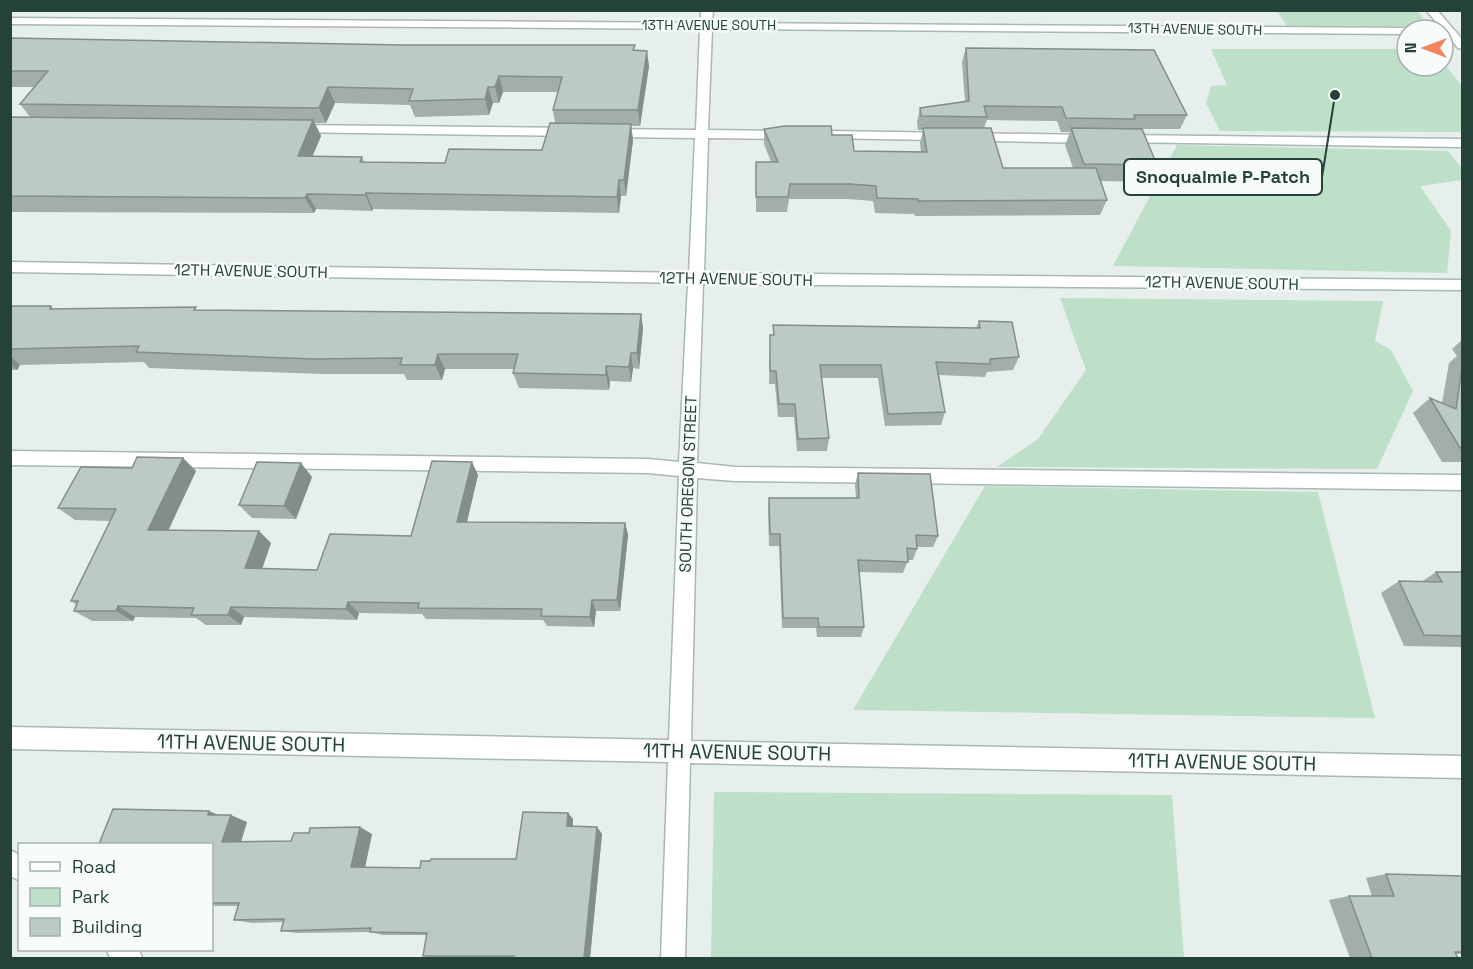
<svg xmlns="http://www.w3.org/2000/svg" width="1473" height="969" viewBox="0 0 1473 969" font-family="'Space Grotesk',sans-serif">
<rect width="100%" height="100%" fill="#e6efeb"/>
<g fill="#bfe0c8">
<path d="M1277 11H1417L1430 26H1287Z"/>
<path d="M1211 49H1407V66H1443V62L1462 86V132L1220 131 1206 103 1211 86 1227 85Z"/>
<path d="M1177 145 1448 151 1462 168V180L1420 186 1451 231 1447 273 1113 266Z"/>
<path d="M1060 298 1383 301 1375 341 1391 350 1413 391 1377 469 997 467 1038 439 1086 370Z"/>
<path d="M985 486 1318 492 1375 718 853 710Z"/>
<path d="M714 792 1172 795 1184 958H711Z"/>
</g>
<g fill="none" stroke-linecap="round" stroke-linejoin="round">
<g stroke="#a8b8b2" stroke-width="3">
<g id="minor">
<path d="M701 10H713L712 23 1407 28 1412 30H1407V34L712 29 708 130 789 131 795 135 789 139 708 138 704 273 1462 280V290L703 284 697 463 735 467 1462 475V490L735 481 697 478 691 741 1462 756V778L690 763 685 958H661L668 762 10 749V727L669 740 679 476 648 473 10 465V451L648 459 679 462 688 283 10 272V262L689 273 695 138 609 137 603 133 609 129 696 130 700 29 10 24V18L701 23Z"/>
<path d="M1426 10H1437L1462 39V49L1458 48Z"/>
<path d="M294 125 570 128 576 132 570 136 289 132 288 129Z"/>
<path d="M828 131 1092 135 1099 139 1092 143 823 138 822 135 823 132Z"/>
<path d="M1122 135 1462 139V147L1117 142 1115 139Z"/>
<path d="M10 850 20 855V881L10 876Z"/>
<path d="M107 950H139L142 958H110Z"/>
</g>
</g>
<use href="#minor" fill="#fff" fill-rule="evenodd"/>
</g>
<g fill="#a1aea9" fill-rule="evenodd">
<path d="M10 38 635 50 649 66 640 126H631L633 140 626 196H621L619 213 373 209 372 211 316 209 314 213 10 212V117H30L20 104 35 87H10ZM503 92H558L553 110 555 123 542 150 445 163 364 162 362 157H312L321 136 315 123H326L335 103 410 105 415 117 489 115 493 103H499Z"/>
<path d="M966 48 1187 115 1180 129H1131L1157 165 1149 182 1101 181 1107 200 1100 215 915 216 914 214 875 213 873 201 848 199H789L787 212H756V162H771L764 144V129L832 135 854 151 921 152 920 143 923 130H918L917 122 920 108 965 101 962 62ZM987 120 1057 121 1061 132H1070L1065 145 1073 168H1003L984 128Z"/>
<path d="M10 306H51L53 309 641 314 643 329 639 369 633 368 631 382 610 381 609 390 519 388 513 373 514 369H445L442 380H407L404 374H323L149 368 144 362 20 365 17 370H10Z"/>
<path d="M979 321 1019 357 1013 370 987 372 985 377 939 375 945 412 941 425 885 426 878 378H822L829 438 827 451H797L794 417H778L775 384H769L770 335H773V325L976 328Z"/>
<path d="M1462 340V462H1442L1413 413 1430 398 1442 403 1449 363 1457 356 1452 349Z"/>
<path d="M183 458 196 471 168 530 271 543 262 569 317 570 411 536 478 475 467 522 625 523 628 535 620 611H596L594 627 547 626 543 620 426 619 422 614 359 613 357 620 244 617 241 625H206L196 618 135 617 133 621H92L74 611 77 605 71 601 110 521 75 520 58 508 132 468Z"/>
<path d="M858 473 938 536 933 547H917V549L913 560H908L903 573 859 572 864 627 861 637H817L816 628H782L779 546H769L768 510 769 498H856L855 485Z"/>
<path d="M312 477 296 519 252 518 239 505Z"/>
<path d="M1436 572H1462V647L1404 646 1381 593 1399 581 1421 582Z"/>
<path d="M568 813 573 819V826L597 827 602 834 590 958H434L423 956 427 935H383L370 932 297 933 281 931 283 922 252 923 234 920 238 906H212V844L220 815 247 822 241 842 291 841 372 834 365 867 420 868 516 859Z"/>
<path d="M1386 874 1462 876V954H1456L1458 958H1350L1329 900 1349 896H1372L1366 878Z"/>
</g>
<g fill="#838d89">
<path d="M647 51 649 66 640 126 638 110Z"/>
<path d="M499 76 503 92 499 103 495 87Z"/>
<path d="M328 87 335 103 326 123 319 108Z"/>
<path d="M488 87 493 103 489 115 485 99Z"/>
<path d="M313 120 321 136 306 172 298 156Z"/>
<path d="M631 124 633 140 626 196 624 180Z"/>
<path d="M619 180 621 196 619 213 617 197Z"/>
<path d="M366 193 373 209 372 211 365 195Z"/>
<path d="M307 194 316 209 314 213 305 198Z"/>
<path d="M641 314 643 329 639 369 637 353Z"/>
<path d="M631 353 633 368 631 382 629 367Z"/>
<path d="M438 354 445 369 442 380 435 365Z"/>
<path d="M10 356 20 365 17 370 10 364Z"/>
<path d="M606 366 610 381 609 390 606 375Z"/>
<path d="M183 458 196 471 163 542 148 530Z"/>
<path d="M472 462 478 475 464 534 457 522Z"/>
<path d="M301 463 312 477 296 519 284 506Z"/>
<path d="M625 523 628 535 620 611 617 600Z"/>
<path d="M259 531 271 543 258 580 245 568Z"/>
<path d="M592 600 596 611 594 627 590 617Z"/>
<path d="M348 602 359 613 357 620 346 609Z"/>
<path d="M118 606 135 617 133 621 116 611Z"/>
<path d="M231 607 244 617 241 625 228 615Z"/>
<path d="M209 811 226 818 208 815Z"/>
<path d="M568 813 573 819 572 832 567 826Z"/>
<path d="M231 815 247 822 239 848 222 842Z"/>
<path d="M360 827 372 834 364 872 351 867Z"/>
<path d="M597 827 602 834 590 958H584Z"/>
</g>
<g fill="#bbcac4" stroke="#838d89" stroke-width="1.5">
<path d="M10 38 402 45H635L633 50 647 51 638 110H553L562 77 499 76 495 87H488L485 99 409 101 413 89 328 87 319 108 20 104 48 71H10Z"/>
<path d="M966 48 1154 50 1187 115H1134L1135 119 1066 118 1062 107 984 106 987 117 921 116 920 108 969 101Z"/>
<path d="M10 117 313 120 298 156 362 157 360 162 445 163 449 149 542 150 550 123 631 124 624 180H619L617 197 366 193 365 195 307 194 305 198 10 196Z"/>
<path d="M785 126H831L832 135H852L854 151 927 152 923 128H991L1003 168H1096L1107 200 918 201V199L877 198 876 186 850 184H790L788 197H756V162H778L764 129Z"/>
<path d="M1071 128 1142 129 1157 165 1084 164Z"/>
<path d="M10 306H51L50 309 196 307 194 310 641 314 637 353H631L629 367 606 366V375L513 373 518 354H438L435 365H400L402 358 313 359 136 352 139 346 10 349Z"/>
<path d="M979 321 1012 322 1019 357 990 359V364L936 362 945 412 888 414 881 365H820L829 438 798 439 795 404H779L776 371H770V335H774L773 325 980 328Z"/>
<path d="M1462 368V448H1460L1430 398 1456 409Z"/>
<path d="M137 457 183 458 148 530 259 531 245 568 317 570 330 534 411 536 432 461 472 462 457 522 625 523 617 600H592L590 617 541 616 542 609 418 608 419 603 348 602 346 609 231 607 228 615H191L194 608 118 606 116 611H74L78 601H71L116 509 58 508 81 467 132 468Z"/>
<path d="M257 462 301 463 284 506 239 505Z"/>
<path d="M858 473 930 474 938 536 916 535 917 549 907 548 908 562 858 560 864 627H819L818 618H783L780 534H770L769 498H859Z"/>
<path d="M1436 572H1462V636L1424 635 1399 581 1442 582Z"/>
<path d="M113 809 209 811 208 815H231L222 842 291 841 294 833H309L310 828 360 827 351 867 420 868 421 861H430L431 859H516L523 812 568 813 567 826 597 827 584 958H513L514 956H423L427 933 370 932 371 928 281 931 284 919 234 920 239 903H212V844H99Z"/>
<path d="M1386 874 1462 876V952H1455L1458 958H1369H1372L1349 896H1394Z"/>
</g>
<g text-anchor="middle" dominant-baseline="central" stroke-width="5" stroke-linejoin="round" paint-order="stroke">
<g font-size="14" fill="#24423a" stroke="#f7fbf9">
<text x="709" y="25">13TH AVENUE SOUTH</text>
<text transform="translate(1195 29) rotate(1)">13TH AVENUE SOUTH</text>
</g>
<g font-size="16" fill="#24423a" stroke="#f7fbf9">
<text transform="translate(251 271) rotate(1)">12TH AVENUE SOUTH</text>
<text transform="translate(736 279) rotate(1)">12TH AVENUE SOUTH</text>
<text transform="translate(1222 283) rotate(1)">12TH AVENUE SOUTH</text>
<text transform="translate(688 484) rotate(-88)">SOUTH OREGON STREET</text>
</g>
<g font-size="20" fill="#24423a" stroke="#f7fbf9">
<text transform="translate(251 743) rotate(1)">11TH AVENUE SOUTH</text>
<text transform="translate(737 752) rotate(1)">11TH AVENUE SOUTH</text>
<text transform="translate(1222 762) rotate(1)">11TH AVENUE SOUTH</text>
</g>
</g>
<path fill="none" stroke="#24423a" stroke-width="2" d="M1335 95L1322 177"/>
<circle fill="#24423a" stroke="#f7fbf9" stroke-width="2" cx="1335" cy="95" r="6"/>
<rect fill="#f7fbf9" stroke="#24423a" stroke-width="2" x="1124" y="159" width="198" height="36" rx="6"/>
<g font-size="18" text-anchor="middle" font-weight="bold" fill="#24423a">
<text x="1223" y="183">Snoqualmie P-Patch</text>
</g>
<rect width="1473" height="969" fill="none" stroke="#24423a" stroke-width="24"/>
<rect x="18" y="843" width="195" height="108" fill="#f7fbf9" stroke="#a3b1ad" stroke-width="1.5"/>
<rect x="30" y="862" width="30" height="9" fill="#ffffff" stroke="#a3b1ad" stroke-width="1.5"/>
<text x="72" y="873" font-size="18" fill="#24423a">Road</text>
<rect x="30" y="888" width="30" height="18" fill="#bfe0c8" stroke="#a3b1ad" stroke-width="1.5"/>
<text x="72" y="903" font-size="18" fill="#24423a">Park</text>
<rect x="30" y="918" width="30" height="18" fill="#bbcac4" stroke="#a3b1ad" stroke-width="1.5"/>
<text x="72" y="933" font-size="18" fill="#24423a">Building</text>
<g transform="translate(1425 48) rotate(270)"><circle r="28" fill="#f7fbf9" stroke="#a3b1ad" stroke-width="1.5"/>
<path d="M0-4.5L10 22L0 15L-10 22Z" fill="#f4845f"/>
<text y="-9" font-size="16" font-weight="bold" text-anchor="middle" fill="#24423a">N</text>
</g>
</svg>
